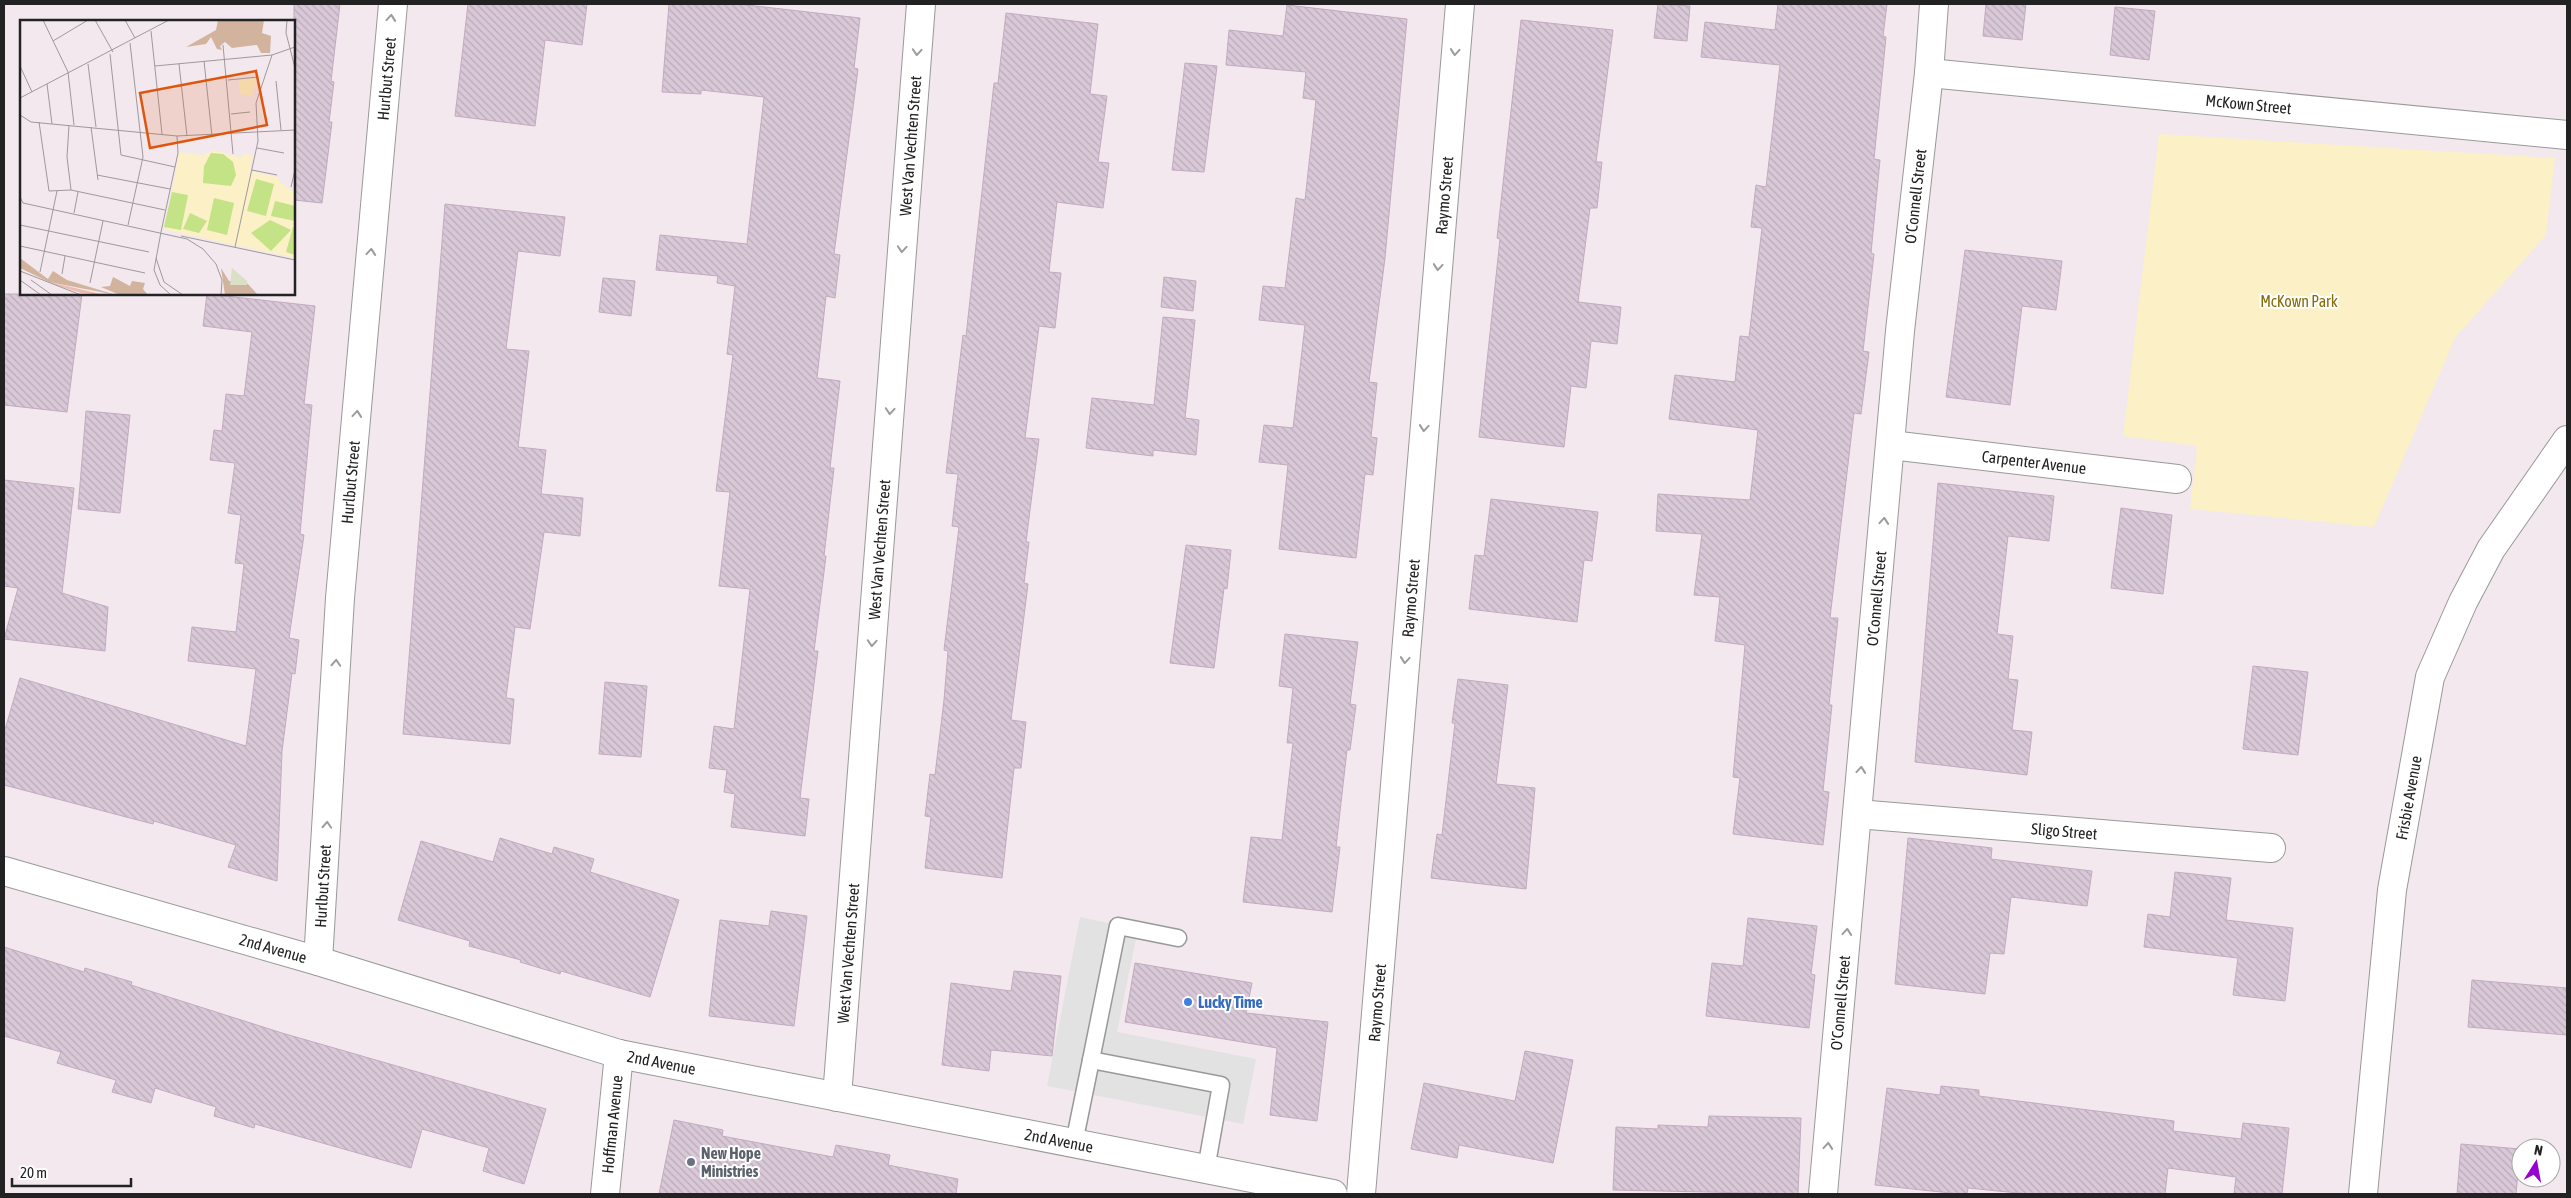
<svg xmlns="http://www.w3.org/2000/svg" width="2571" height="1198" viewBox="0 0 2571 1198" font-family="'Asap Condensed',sans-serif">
<defs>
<pattern id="building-back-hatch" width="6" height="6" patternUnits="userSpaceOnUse" patternTransform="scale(1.25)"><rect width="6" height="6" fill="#d9c8d7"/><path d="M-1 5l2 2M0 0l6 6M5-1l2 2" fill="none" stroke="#baacb8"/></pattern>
</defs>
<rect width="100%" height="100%" fill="#f2e8ee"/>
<path fill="#fbf0c6" d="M2159 134 2555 158 2546 235 2455 338 2374 527 2190 509 2197 446 2123 436Z"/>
<path fill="#e2e2e2" d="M1080 917 1138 929 1117 1032 1256 1059 1243 1124 1047 1086Z"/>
<g fill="url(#building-back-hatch)" stroke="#c4aac0">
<path d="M294 4H340L331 81 334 82 329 122H332L322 203 294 200Z"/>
<path d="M468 4H587L582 45 545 40 535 126 455 116Z"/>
<path d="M669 4H738L860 18 854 68 858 69 834 254 840 255 835 298 826 296 817 378 840 381 830 468H834L824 556H826L814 651H818L800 798 809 799 805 836 731 827 735 794 724 792 727 770 709 768 714 726 734 729 750 589 719 586 730 492 716 491 733 355 727 354 735 286 717 283 718 276 656 270 660 235 747 244 764 97 701 90V94L662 92Z"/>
<path d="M1658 4 1690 6 1687 41 1654 38Z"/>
<path d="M1778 4H1887L1883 36 1886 37 1874 159 1880 160 1871 253 1874 254 1863 351 1869 352 1861 414 1854 413 1830 618H1838L1829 705H1832L1823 791 1829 792 1823 845 1733 834 1740 778 1733 777 1745 645 1715 641 1720 597 1694 595 1702 534 1656 531 1658 494 1750 500 1758 430 1669 419 1675 375 1735 382 1740 336 1749 337 1762 228 1751 227 1756 185 1766 187 1780 65 1701 57 1705 22 1775 30Z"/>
<path d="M1986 4H2026L2022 40 1983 36Z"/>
<path d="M1287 5 1407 19 1385 258 1369 382 1377 383 1371 437 1377 438 1373 475 1365 474 1356 558 1279 549 1288 465 1259 462 1264 425 1293 428 1305 325 1259 320 1263 286 1285 288 1296 198 1305 200 1316 100 1303 98 1306 72 1226 65 1229 30 1283 36Z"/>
<path d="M2115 7 2155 11 2149 60 2110 55Z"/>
<path d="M1006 13 1098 24 1090 94 1107 96 1098 162 1109 163 1103 208 1057 202 1049 272 1061 273 1055 328 1039 326 1025 438 1039 439 1026 542H1029L1024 583 1028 584 1011 720 1026 722 1021 768H1014L1002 878 925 868 931 817 925 816 930 774 935 775 944 700 948 651 944 650 959 527 952 526 958 474 946 473 963 335 966 336 994 83H998Z"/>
<path d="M1521 20 1613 30 1596 162H1602L1597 208H1590L1578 302 1621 307 1617 344 1591 341 1586 388 1571 386 1564 447 1479 437 1500 239 1497 238Z"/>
<path d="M1185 63 1217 66 1204 172 1172 170Z"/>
<path d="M445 204 565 217 560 256 518 251 506 349 529 351 518 447 546 450 541 494 583 498 580 536 544 532 530 629 515 627 506 698 514 699 510 744 403 734Z"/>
<path d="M1965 250 2062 261 2056 310 2022 306 2010 405 1946 397Z"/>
<path d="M1164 277 1196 281 1193 311 1161 307Z"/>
<path d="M603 278 635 281 631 316 599 312Z"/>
<path d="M4 294H82L67 412 4 405Z"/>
<path d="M207 294 315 306 304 404 312 405 300 534 304 535 289 638 299 640 295 674 292 673 282 751 277 881 228 867 236 845 154 821 153 824 4 785V733L20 678 246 746 256 669 188 661 192 627 236 632 244 564 235 563 241 515 228 513 235 463 210 460 214 430 222 431 226 394 244 396 252 332 203 326Z"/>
<path d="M1163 317 1195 320 1185 418 1199 420 1196 455 1153 450V456L1086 448 1092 398 1154 405Z"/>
<path d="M86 411 130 415 120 513 78 509Z"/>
<path d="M4 480 74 488 62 593 108 607 105 651 4 639 18 588 4 586Z"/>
<path d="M1938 483 2054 496 2049 541 2008 536 1997 634 2013 636 2008 679 2018 680 2012 730 2032 732 2027 775 1915 762Z"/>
<path d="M1491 499 1598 512 1592 561 1584 560 1577 622 1469 609 1475 555 1484 556Z"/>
<path d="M2121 508 2172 515 2163 594 2111 588Z"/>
<path d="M1186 545 1231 550 1227 589 1224 588 1214 668 1170 663Z"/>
<path d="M1285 634 1358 642 1350 704 1356 705 1350 750H1347L1336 847H1340L1332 912 1243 902 1251 837 1282 840 1293 743H1287L1293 688 1279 686Z"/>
<path d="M2253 666 2308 672 2298 755 2243 749Z"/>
<path d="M1458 679 1508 685 1496 784 1535 788 1526 889 1431 878 1437 834 1442 835 1455 723H1452Z"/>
<path d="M605 682 647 686 641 757 599 754Z"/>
<path d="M500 838 552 854 554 847 594 859 590 872 679 900 650 997 561 971 560 974 520 962 521 960 469 946 470 941 398 920 421 841 493 862Z"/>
<path d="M1908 838 1992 848 1991 859 2092 871 2087 906 2011 897 2004 954 1990 953 1985 994 1895 984Z"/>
<path d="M2175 872 2231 878 2226 920 2293 928 2285 1001 2233 995 2238 958 2144 947 2148 914 2170 917Z"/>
<path d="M771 911 807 916 794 1026 709 1016 720 920 769 926Z"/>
<path d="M1748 918 1817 926 1811 974 1815 975 1809 1028 1706 1016 1712 963 1743 966Z"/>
<path d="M4 947 84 972 85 968 132 982 131 985 282 1033 546 1109 524 1184 483 1171 489 1148 422 1129 411 1168 255 1124 254 1128 214 1116 216 1107 155 1088 151 1103 112 1092 116 1080 57 1063 61 1052 4 1036Z"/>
<path d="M1135 963 1252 983 1246 1013 1328 1022 1317 1121 1270 1115 1277 1048 1125 1022Z"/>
<path d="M1014 971 1061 976 1052 1056 991 1050 989 1071 942 1065 951 983 1011 991Z"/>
<path d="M2472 980 2567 988V1035L2468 1027Z"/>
<path d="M1525 1051 1573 1060 1553 1163 1459 1145 1457 1158 1411 1149 1424 1083 1515 1101Z"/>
<path d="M1941 1086 1979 1090V1096L2174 1121 2173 1131 2241 1139 2243 1123 2289 1128 2282 1194H2234L2236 1177 2168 1168 2165 1194H2028L1968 1188 1967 1194H1960L1875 1185 1887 1088 1940 1095Z"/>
<path d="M1709 1116 1801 1118 1798 1194 1613 1190 1616 1127 1658 1129V1125L1708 1127Z"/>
<path d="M674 1120 723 1130 722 1136 833 1157 836 1145 890 1155 888 1165 958 1179 956 1194H659Z"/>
<path d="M2461 1144 2520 1149 2516 1194H2457Z"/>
</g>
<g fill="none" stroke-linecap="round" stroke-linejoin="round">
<g stroke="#999" stroke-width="19">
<g id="service">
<path d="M1091 1060 1118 926 1178 938"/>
<path d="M1074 1143 1091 1060 1221 1085 1206 1169"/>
</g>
</g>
<g stroke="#999" stroke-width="30">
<g id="minor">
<path id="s1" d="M1929 73 2567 135"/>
<path id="s2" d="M1891 445 2177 479"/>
<path id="s3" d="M1857 814 2271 848"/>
<path id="s4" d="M318 961 340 598 393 4"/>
<path id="s5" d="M837 1097 921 4"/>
<path id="s6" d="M1361 1194 1460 4"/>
<path id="s7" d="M1823 1194 1900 331 1929 73 1934 4"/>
</g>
</g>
<g stroke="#999" stroke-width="30">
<g id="tertiary">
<path id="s8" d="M4 871 318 961 619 1054 1333 1194"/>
<path id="s9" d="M605 1194 619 1054"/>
<path id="s10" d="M2363 1194 2392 890 2430 677 2463 602 2491 549 2567 440"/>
</g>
</g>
<use href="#service" stroke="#fff" stroke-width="16"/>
<use href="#minor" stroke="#fff" stroke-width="28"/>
<use href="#tertiary" stroke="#fff" stroke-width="28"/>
</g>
<defs><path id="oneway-chevron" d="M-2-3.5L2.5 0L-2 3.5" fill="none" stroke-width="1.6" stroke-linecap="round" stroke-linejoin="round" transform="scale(1.25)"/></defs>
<g stroke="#9c9c9c">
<use href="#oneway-chevron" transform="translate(391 18) rotate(-85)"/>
<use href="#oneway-chevron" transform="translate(917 52) rotate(94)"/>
<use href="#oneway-chevron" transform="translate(1455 52) rotate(95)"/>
<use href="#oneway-chevron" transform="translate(902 249) rotate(94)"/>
<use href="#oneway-chevron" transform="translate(371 252) rotate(-85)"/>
<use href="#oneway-chevron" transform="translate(1438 267) rotate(95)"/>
<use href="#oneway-chevron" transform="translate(890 411) rotate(94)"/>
<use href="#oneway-chevron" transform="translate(357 414) rotate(-85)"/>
<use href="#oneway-chevron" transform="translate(1424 428) rotate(95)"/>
<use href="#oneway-chevron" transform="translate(1884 521) rotate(-85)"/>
<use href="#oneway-chevron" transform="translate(872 643) rotate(94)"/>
<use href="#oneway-chevron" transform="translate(1405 660) rotate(95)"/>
<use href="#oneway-chevron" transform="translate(336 663) rotate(-87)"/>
<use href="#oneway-chevron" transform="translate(1861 770) rotate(-85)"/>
<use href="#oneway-chevron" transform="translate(327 825) rotate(-87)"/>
<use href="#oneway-chevron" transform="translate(1847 932) rotate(-85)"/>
<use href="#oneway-chevron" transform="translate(1828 1146) rotate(-85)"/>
</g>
<circle fill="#3f7fe0" stroke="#fff" stroke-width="2" cx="1188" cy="1002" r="5"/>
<circle fill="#6b7280" stroke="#fff" stroke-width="2" cx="691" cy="1162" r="5"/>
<g text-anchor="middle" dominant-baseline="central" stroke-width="4" stroke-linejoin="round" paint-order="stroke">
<g font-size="16" fill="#222" stroke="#fff">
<text stroke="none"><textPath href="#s4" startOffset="885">Hurlbut Street</textPath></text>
<text stroke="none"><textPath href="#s1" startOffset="321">McKown Street</textPath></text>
<text stroke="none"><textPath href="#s5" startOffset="954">West Van Vechten Street</textPath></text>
<text stroke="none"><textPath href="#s6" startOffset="1002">Raymo Street</textPath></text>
<text stroke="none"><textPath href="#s7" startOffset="1002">O'Connell Street</textPath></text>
<text stroke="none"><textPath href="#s2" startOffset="144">Carpenter Avenue</textPath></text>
<text stroke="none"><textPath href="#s4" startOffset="480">Hurlbut Street</textPath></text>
<text stroke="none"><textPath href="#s5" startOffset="549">West Van Vechten Street</textPath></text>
<text stroke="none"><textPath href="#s6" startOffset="598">Raymo Street</textPath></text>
<text stroke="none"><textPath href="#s7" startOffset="598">O'Connell Street</textPath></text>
<text stroke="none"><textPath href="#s10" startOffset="399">Frisbie Avenue</textPath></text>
<text stroke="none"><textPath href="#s3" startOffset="208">Sligo Street</textPath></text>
<text stroke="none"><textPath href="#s4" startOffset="75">Hurlbut Street</textPath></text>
<text stroke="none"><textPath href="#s8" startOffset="280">2nd Avenue</textPath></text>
<text stroke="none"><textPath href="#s5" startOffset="144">West Van Vechten Street</textPath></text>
<text stroke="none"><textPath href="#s7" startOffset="192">O'Connell Street</textPath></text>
<text stroke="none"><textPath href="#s6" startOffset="192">Raymo Street</textPath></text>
<text stroke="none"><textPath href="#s8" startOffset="685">2nd Avenue</textPath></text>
<text stroke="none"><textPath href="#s9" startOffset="70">Hoffman Avenue</textPath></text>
<text stroke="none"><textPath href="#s8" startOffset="1090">2nd Avenue</textPath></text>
</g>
<g font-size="16" fill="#866c0a" stroke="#fff">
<text x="2299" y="301">McKown Park</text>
</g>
<g font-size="16" font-weight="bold" fill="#366cbe" stroke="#fff" text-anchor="start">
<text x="1198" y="1002">Lucky Time</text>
</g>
<g font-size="16" font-weight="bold" fill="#5b616d" stroke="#fff" text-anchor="start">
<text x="701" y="1153">New Hope<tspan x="701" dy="18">Ministries</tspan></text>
</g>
</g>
<g transform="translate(20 20)">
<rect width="275" height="275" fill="#f2e8ee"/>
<path d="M0 248 29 262 85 275 61 273 33 264Z" fill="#ecbcae"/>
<path d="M198 0H244L242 13 251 16 250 33H241L237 25 212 28 205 22 200 26 202 30 197 29 191 17 186 24 166 27 196 10ZM0 238 28 259 33 251 47 260 96 275 29 262 0 248ZM201 248 209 261 226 262 238 275H205ZM93 257 110 266 112 261 125 263 123 269 128 275H100L81 267 90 266Z" fill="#d2b39d"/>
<path d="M212 248 227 261V265H210Z" fill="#d9e0c5"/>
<path d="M237 58 232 76 220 74 219 60ZM194 130 222 138 223 133 233 136 230 151 258 157 259 161 273 171 275 238 145 210 159 132 183 135Z" fill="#fbf0c6"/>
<path d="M191 133 203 134 213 142 216 155 211 166 183 163 184 146ZM236 159 254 164 246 196 227 191ZM152 172 168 175 161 210 144 207ZM194 178 214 183 207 215 187 210ZM255 181 275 186V201L251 196ZM170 193 187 201 179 213 163 209ZM250 200 271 210 251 231 231 213ZM273 207 275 208V235L266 232Z" fill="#c4e286"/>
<path fill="none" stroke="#9f999c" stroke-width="1" d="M23 0 48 52 54 105M75 0 93 32M105 0 115 18M267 0 266 13 275 48M131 11 142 114M33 21 68 0M203 25 213 134M90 34 101 135 155 147M184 41 192 116M68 44 76 107M159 44 167 116M0 46 12 72M135 46 252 35 275 27M208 60 238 57M256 61 261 110M27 64 32 104M0 78 149 0M211 94 230 92M0 95 11 102 157 116 275 110M19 102 29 171 51 170 145 190M49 105 47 137 51 170M71 107 78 160M237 128 264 133M232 150 257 155M77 155 150 169M271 167 275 150M0 177 3 183 167 219 183 229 196 244 202 260 201 275M54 193 58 172M0 205 129 232M108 205 123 137 110 23M141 212 158 133 157 116M141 212 134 250 140 265 151 275M161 216 275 240M0 226 125 253M215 227 238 121 236 83 252 35M136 238 144 262 163 275M0 251 61 275M20 252 37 171M42 254 45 236M0 260 21 275M11 260 32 275M70 263 83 201"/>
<path fill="#de560d" fill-opacity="0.15" stroke="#de560d" stroke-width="2.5" d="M236 51 247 105 130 128 120 73Z"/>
<rect width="275" height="275" fill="none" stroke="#222" stroke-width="2.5"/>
</g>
<rect width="2571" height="1198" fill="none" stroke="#222222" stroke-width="10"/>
<g transform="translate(2536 1163) rotate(11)"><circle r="24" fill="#ffffff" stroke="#a7a7a7"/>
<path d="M0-4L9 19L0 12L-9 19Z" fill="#9600d3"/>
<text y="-8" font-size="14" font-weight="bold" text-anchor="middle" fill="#222222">N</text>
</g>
<path d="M12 1178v8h119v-8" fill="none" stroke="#222222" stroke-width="2.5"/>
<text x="20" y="1178" font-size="15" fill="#222222" stroke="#ffffff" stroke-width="4" paint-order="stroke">20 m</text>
</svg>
